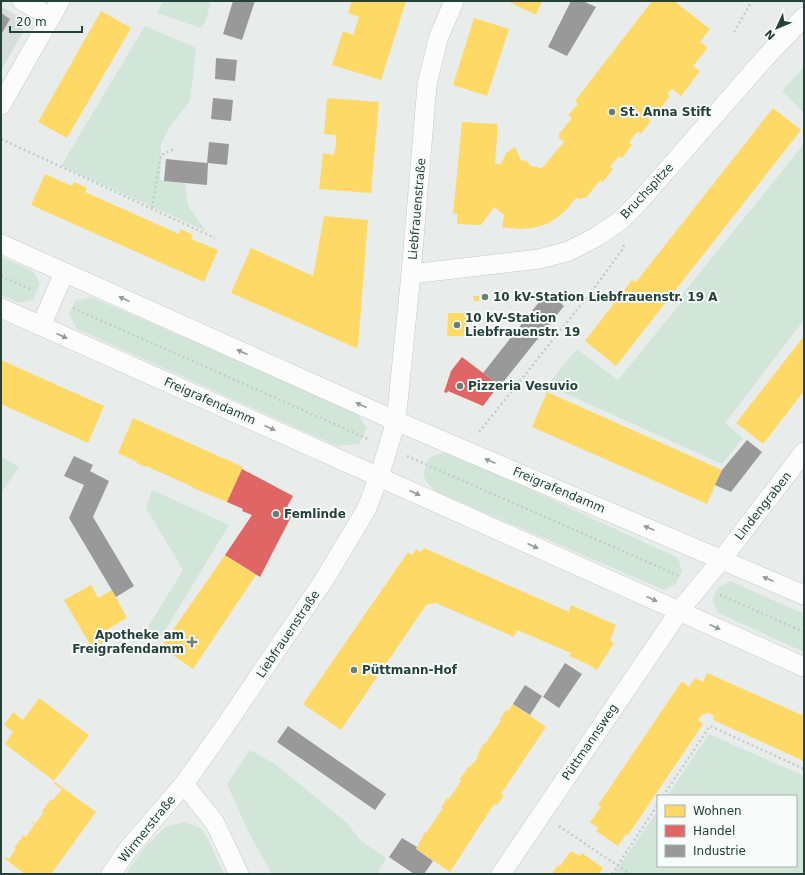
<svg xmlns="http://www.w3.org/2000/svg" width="805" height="875" viewBox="0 0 805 875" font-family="'DejaVu Sans',sans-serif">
<rect width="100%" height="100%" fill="#e8edeb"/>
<path fill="#d6dedb" d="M1 6 19 17 23 32 1 70Z"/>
<g fill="#d1e6d8">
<path d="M163 1H211L205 23 200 28 157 13Z"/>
<path d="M145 26 196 48 190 101 170 126 161 144 160 180 185 183 188 206 206 231 61 166Z"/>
<path d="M803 68 804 69V113L782 91Z"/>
<path d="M804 144V320L725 423 743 438 722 464 547 385 577 349 618 380 684 299 681 296Z"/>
<path d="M1 257 33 271 40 283 33 300 19 303 1 295Z"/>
<path d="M91 297 355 411 367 428 359 444 337 446 77 329 69 314 75 301Z"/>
<path d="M442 453 453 454 678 558 682 571 676 584 664 590 435 491C421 478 422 475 429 458Z"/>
<path d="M1 456 19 467 1 493Z"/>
<path d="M152 490 229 525 158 642 148 627 183 570 146 508Z"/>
<path d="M730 581 804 614V652L718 613 712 600 718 587Z"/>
<path d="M709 734 804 776V874H614L658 810V866H796V796H667Z"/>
<path d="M250 750 275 764 346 822 361 841 386 858 377 874H272L249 833 227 784Z"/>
<path d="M184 822 200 828 207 837 224 874H126L143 849 166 827Z"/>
</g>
<g fill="#ffd966">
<path d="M352 1H406L381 80 332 65 343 31 353 35 359 17 348 13Z"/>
<path d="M507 1H542L536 15Z"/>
<path d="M652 1H674L710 29 700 42 706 46 707 49 693 66 700 71 681 96 672 89 667 94 670 96 660 109 657 107 648 118 651 121 641 134 638 131 629 142 632 145 622 158 619 156 610 167 613 169 603 182 600 180 586 198 584 197 581 199 576 198 568 208 558 217 547 224 533 228 520 229 502 227 504 215 494 207 481 225 457 224V214H453L462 122 498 124 495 164H501L506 153 515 147 521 160 527 161 530 166 542 168 564 142 559 138V134L572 118 568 115 578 104 575 101Z"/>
<path d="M101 11 131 28 67 138 38 122Z"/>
<path d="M474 18 509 29 487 96 453 85Z"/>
<path d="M327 98 379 102 371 193 319 189 323 153 334 155 336 144V135L324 134Z"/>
<path d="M773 108 801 130 616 366 585 341 632 280 636 282Z"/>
<path d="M45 174 72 186 74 182 87 188 85 192 179 234 181 229 193 235 191 239 218 250 204 282 31 205Z"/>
<path d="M324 216 368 220 358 346 356 348 231 293 251 248 313 276Z"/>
<path d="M481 295H488V300H482Z"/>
<path d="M473 296H479V301H474Z"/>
<path d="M448 313H467V336H447Z"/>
<path d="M804 336V391L763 444 736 423Z"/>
<path d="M1 360 104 406 88 443 1 404Z"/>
<path d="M547 392 722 470 707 504 532 427Z"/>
<path d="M133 418 243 467 227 502 193 488V487L146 466V467L136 463 137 462 118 453Z"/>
<path d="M424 548 569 612 571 605 616 625 610 640 614 643 597 670 587 664 569 656 571 653 517 630 514 637 436 603 426 605 341 730 303 704 408 552 412 555 416 549 421 552Z"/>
<path d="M225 555 256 575 193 669 161 647Z"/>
<path d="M91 585 98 598 112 590 127 618 108 629 112 637 92 648 64 600Z"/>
<path d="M707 673 804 716V761L713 720 714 716 709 713 702 715 698 720 703 724 628 835 626 834 618 846 596 831 598 828 590 822 601 807 598 805 682 681 689 687 695 678 703 682Z"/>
<path d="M39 698 89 735 54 781 5 744 13 732 4 725 13 712 23 720Z"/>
<path d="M513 704 546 727 501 794 504 795 497 805 494 804 450 872 416 849 425 832 426 833 443 808H441L447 798 449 799 461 781 459 780 469 766 470 767 476 760 479 754 478 753 484 743 485 744 501 720 500 719 506 710 508 711Z"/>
<path d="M55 782 96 812 51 874H25L4 858 5 857 9 859 16 849 14 848 24 835 26 837 34 825 32 823 33 822 35 824 44 812 42 811 51 799 53 800 62 789 54 784Z"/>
<path d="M571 851 580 856 582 853 603 868 599 874H552L558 865 560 866Z"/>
</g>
<g fill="#e06666">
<path d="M462 357 499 385 483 406 448 391 447 393 444 392 451 371Z"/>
<path d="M242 469 293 496 287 507 294 511 260 577 225 555 252 515 242 511 243 509 227 502Z"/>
</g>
<g fill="#999">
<path d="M233 1H255L242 40 223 34Z"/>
<path d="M571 1H583L596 7 567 56 548 47Z"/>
<path d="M1 13 10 19 1 35Z"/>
<path d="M216 58 237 60 235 81 215 79Z"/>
<path d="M213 98 233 100 231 121 211 119Z"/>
<path d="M209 142 229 144 227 165 208 163 207 185 164 181 166 159 207 163Z"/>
<path d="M547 292 564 306 500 386 483 373Z"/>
<path d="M747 440 762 452 731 492 715 485 722 470Z"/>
<path d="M74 456 93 465 90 471 109 481 93 517 134 586 116 597 69 518 84 485 64 476Z"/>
<path d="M565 663 582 674 559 708 543 697Z"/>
<path d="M525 685 542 696 530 715 513 704Z"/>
<path d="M288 726 386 794 375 810 277 742Z"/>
<path d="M402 838 417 847 416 849 433 861 424 874H414L389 857Z"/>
</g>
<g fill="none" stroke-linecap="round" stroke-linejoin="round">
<g stroke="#c5cac8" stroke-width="20">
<g id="minor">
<path d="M22 1 51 17"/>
<path d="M1 105 60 1"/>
<path d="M1 244 396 421 804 595"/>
<path d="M411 274 539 259 569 251 596 237 620 221 638 203 765 58 804 17"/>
<path d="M1 308 804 667"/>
<path d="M41 326 64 273"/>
<path d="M184 784 215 823 239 874"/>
<path d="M111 874 129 848 184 784 223 729 324 580 366 510 379 477 396 421 411 274 427 85 438 39 454 1"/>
<path d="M501 874 680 610 722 559 804 452"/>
</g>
</g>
<g stroke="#c3ccca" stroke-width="2.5" stroke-dasharray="2 3" stroke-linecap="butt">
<path d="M734 32 752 1"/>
<path d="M1 139 215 238"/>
<path d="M152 208 161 155 174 149"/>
<path d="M1 276 33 290"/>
<path d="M73 308 368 439"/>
<path d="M479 432 592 291 622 250 624 245"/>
<path d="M407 456 679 576"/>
<path d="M720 595 804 632"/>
<path d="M663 796 710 726 804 769"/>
<path d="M559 826 630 874"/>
<path d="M612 874 658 804"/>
</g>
<use href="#minor" stroke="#fcfcfc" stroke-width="19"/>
</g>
<defs><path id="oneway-solid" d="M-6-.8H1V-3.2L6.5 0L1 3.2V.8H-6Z"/></defs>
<g fill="#909f9b">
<use href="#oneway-solid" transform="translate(124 299) rotate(-156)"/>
<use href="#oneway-solid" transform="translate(62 336) rotate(24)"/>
<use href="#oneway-solid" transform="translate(242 352) rotate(-156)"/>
<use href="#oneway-solid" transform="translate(361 405) rotate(-156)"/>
<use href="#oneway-solid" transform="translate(270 428) rotate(24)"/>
<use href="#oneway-solid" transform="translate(490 461) rotate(-157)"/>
<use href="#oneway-solid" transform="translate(415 493) rotate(25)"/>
<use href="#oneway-solid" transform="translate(649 528) rotate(-157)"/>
<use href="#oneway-solid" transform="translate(533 546) rotate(24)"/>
<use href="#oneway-solid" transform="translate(768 579) rotate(-157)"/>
<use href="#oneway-solid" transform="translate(652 599) rotate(24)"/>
<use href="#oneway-solid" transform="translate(715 627) rotate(24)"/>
</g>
<g fill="#697e78" stroke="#f7fbf9" stroke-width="1.5">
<circle cx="612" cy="112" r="4"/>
<circle cx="485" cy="297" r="4"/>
<circle cx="457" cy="325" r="4"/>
<circle cx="460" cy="386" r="4"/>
<circle cx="276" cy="514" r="4"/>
<path d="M190 636h4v4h4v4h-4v4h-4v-4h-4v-4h4z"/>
<circle cx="354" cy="670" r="4"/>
</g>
<g text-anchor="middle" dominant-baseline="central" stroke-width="4" stroke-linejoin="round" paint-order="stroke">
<g font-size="12" font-weight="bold" fill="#24423a" stroke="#f7fbf9" text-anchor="start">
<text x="620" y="112">St. Anna Stift</text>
<text x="493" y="297">10 kV-Station Liebfrauenstr. 19 A</text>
<text x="465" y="318">10 kV-Station<tspan x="465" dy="14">Liebfrauenstr. 19</tspan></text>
<text x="468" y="386">Pizzeria Vesuvio</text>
<text x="284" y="514">Femlinde</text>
<text x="184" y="635" text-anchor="end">Apotheke am<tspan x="184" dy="14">Freigrafendamm</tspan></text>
<text x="362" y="670">Püttmann-Hof</text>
</g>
<g font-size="12" fill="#24423a" stroke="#f7fbf9">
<text transform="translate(647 191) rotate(-47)">Bruchspitze</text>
<text transform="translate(417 209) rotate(-85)">Liebfrauenstraße</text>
<text transform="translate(210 401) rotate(24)">Freigrafendamm</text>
<text transform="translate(559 490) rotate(23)">Freigrafendamm</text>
<text transform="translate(763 506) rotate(-52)">Lindengraben</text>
<text transform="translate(288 634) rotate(-56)">Liebfrauenstraße</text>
<text transform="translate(590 742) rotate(-56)">Püttmannsweg</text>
<text transform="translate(147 829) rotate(-51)">Wirmerstraße</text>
</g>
</g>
<rect width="805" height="875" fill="none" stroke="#24423a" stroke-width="4"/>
<rect x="657" y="795" width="140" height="72" fill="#f7fbf9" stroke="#a3b1ad"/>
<rect x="665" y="805" width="20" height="12" fill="#ffd966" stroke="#a3b1ad"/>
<text x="693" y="815" font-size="12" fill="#24423a">Wohnen</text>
<rect x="665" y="825" width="20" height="12" fill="#e06666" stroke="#a3b1ad"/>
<text x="693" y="835" font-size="12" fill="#24423a">Handel</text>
<rect x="665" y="845" width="20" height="12" fill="#999999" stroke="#a3b1ad"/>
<text x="693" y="855" font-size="12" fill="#24423a">Industrie</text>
<g transform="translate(777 28) rotate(226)" stroke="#f7fbf9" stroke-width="3" paint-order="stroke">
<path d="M0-3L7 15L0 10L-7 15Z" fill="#24423a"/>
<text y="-6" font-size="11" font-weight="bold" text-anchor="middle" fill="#24423a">N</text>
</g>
<path d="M10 26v6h72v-6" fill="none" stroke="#24423a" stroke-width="2"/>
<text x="16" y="26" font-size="12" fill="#24423a" stroke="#f7fbf9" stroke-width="3" paint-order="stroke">20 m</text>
</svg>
